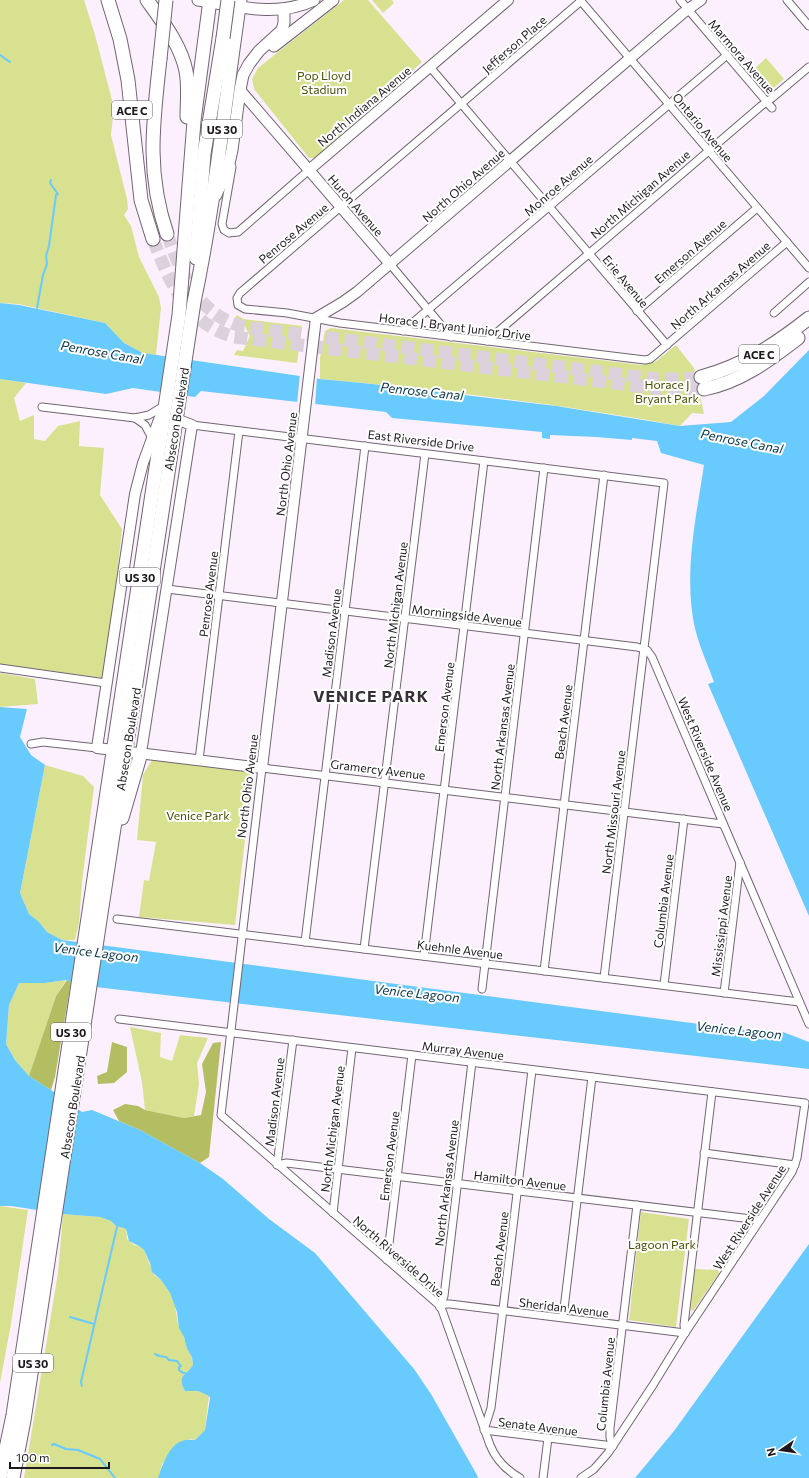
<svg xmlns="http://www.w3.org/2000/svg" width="809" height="1478" viewBox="0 0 809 1478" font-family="Commissioner,sans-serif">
<rect width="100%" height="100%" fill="#fcf0fe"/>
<g fill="#d7e190">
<path d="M0 0H84L95 35 114 108 111 135 127 199 128 209 124 215 131 226 139 257 159 297 161 308 156 355 143 353 124 343 105 323 18 304 0 303Z"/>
<path d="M344 0H368L422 62 315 158H309L254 89 252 79 258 68Z"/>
<path d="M372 0H392L394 3 383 13Z"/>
<path d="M766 58 784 79 768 93 750 73Z"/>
<path d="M237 315 243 319 302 326 297 363 234 355 237 350 243 351 250 336 244 325 234 320Z"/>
<path d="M331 328 642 365 655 362 676 345 694 368 704 414 692 413 680 426C561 404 440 390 320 379V358L325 331Z"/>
<path d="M0 379 26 383 14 398 20 421 34 415V439L45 441 58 426 80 421 79 446 104 448 100 495 122 529 112 621 103 678 0 664Z"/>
<path d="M0 673 35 679 38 704 0 707Z"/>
<path d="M152 760H162L249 772 252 780 235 925 139 917 144 880 149 881 156 842 137 840 143 775Z"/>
<path d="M45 765 83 776 94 787 82 882 79 923 75 940H62L47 932 39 922 29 914 20 893Z"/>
<path d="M66 980 56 996 29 1076 15 1060 6 1044 9 1005 19 983H45Z"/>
<path d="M130 1027 161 1033 160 1057 172 1061 180 1035 208 1038 197 1063 199 1084 194 1116 184 1118 145 1110 142 1082Z"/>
<path d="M0 1206 28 1210 11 1324 0 1383Z"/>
<path d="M641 1212 689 1219 676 1327 629 1320Z"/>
<path d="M63 1214 100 1217 111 1221 116 1226 123 1228 126 1229 127 1239 134 1245 139 1246 144 1250 154 1275 161 1280 170 1293 175 1306 178 1324 184 1337 187 1349 192 1357 193 1365C186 1376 176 1377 185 1391H198L209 1396 205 1430 195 1440 189 1439 173 1449 162 1464 158 1478H24L58 1273Z"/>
<path d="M695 1269 718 1270 719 1273 693 1311 691 1310V1308Z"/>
</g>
<g fill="#b3be63">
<path d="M67 980 71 982 55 1077 51 1090 29 1076 56 996Z"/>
<path d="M112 1042 127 1047V1072L114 1083 98 1084 97 1076 107 1072Z"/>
<path d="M221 1042 209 1157 200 1163 140 1130 119 1121 113 1110 125 1104 138 1106 145 1110 184 1118 201 1115 206 1092 202 1064 213 1043Z"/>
</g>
<g fill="#68cafd">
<path d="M0 303 19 305 105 323 124 343 143 353 320 379 372 384 556 406 680 426 731 422 764 396 809 350V916L708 684 714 682C707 663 698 643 694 624 684 571 696 518 704 465L661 453 657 441 632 438V440L596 437 550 435V439L542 438V432L392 418 386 412 201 391 195 397 133 388 106 394 0 379Z"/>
<path d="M0 707 27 709 20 737 31 755 45 765 20 893 29 914 39 922 47 932 62 940 745 1030 783 1032 809 1042V1069L78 985 66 980 45 983H19L9 1005 6 1044 15 1060 29 1076 51 1090 82 1112 92 1110 140 1130 200 1163 223 1179 269 1219 315 1253 414 1369 431 1394 477 1475 478 1478H158C162 1466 169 1445 182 1441 187 1439 191 1440 195 1440L205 1430 210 1398 209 1396 198 1391H185C176 1376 186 1376 193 1365L192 1357 187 1349 184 1337 179 1328 177 1312 170 1293 161 1280 152 1272 150 1263 144 1250 139 1246 129 1241 126 1229 123 1228 116 1226 111 1221 100 1217 63 1214 11 1206H0Z"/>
<path d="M809 1244V1478H635L674 1431Z"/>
</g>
<path fill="#fcf0fe" d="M300 374 317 377 315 406 297 404Z"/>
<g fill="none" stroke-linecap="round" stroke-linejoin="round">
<g stroke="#68cafd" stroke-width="2">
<path d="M0 55 10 62"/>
<path d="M37 308 43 275 47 264 46 256 49 246 56 195 58 194 50 183 51 180"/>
<path d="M70 1317 94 1324"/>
<path d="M155 1354 159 1356 166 1357 169 1360 177 1361 181 1366 179 1367V1370L183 1373H185"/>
<path d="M82 1386 81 1382 117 1227"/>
<path d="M52 1445 54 1444 66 1449 78 1450 100 1459 115 1478"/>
</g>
<g stroke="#dbd0dc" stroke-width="13" stroke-dasharray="13 6" stroke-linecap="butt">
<path d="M167 234C177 261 189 293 212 311 221 319 232 323 243 327L656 379H683L701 377"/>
<path d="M153 239C170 283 186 323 234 337L664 389 683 390 704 389"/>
</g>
<g stroke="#706671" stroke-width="9">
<g id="street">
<path d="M580 0 809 268"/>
<path d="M680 0 772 108"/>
<path d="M787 0 809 26"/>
<path d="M581 1 240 293 237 298 238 305 245 309 287 313 340 323 645 360 650 359 787 242"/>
<path d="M430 67 667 345"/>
<path d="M232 167 222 224 224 230 229 233 238 232 309 170"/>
<path d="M390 264 451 337"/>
<path d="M637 311 757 208"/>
<path d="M774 313 809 282"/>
<path d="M403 331 727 55"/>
<path d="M487 341 761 106 772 98 809 67"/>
<path d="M42 407 135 418 149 415 165 405"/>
<path d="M135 418 145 425 152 438"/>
<path d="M192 425 664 483 604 978"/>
<path d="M167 589 637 647 647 650 652 657 809 1024"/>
<path d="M0 668 106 683"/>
<path d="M31 744 43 742 97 748"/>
<path d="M199 760 239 431"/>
<path d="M117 919 799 1002"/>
<path d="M305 942 365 446"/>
<path d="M364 949 425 454"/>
<path d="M424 956 484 461"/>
<path d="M544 971 604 475"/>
<path d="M664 985 684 819"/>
<path d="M482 989 544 468"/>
<path d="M724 993 740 862"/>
<path d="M119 1019 805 1103 797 1158 792 1172 685 1333 653 1385 608 1453 594 1469 581 1478"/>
<path d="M293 1040 277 1165 287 1163 295 1164 760 1220"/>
<path d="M532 1070 491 1408 484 1430 613 1446 610 1438V1428L637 1205"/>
<path d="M704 1153 795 1165"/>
<path d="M333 1213 352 1048"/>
<path d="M387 1260 412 1055"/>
<path d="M440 1307 445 1304H450L685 1333"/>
<path d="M440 1307 444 1296 472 1062"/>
<path d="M563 1317 592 1077"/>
<path d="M685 1333 684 1325 712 1092"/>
<path d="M520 1478C506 1470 496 1460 490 1445L442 1310 438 1304 221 1115 262 768 723 824"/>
<path d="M543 1478 548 1438"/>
</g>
</g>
<g stroke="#706671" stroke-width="12">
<g id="secondary">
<path d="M240 90 390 264"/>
<path d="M309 170 508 0"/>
<path d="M160 417 143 463 135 494 97 748 262 768 316 318 343 302 357 292 683 13 701 0"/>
<path d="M141 753 192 425 176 419"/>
</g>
</g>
<g stroke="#706671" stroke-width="13">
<g id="primary">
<path d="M198 0C236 6 277 18 314 0"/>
<path d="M274 46 333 0"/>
<path d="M216 195 228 168 232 150 240 90 243 75 249 64 259 51 282 30 284 23V9"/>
</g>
</g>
<g stroke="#706671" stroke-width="15">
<g id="highway">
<path d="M108 0 120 39 128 80 141 200 153 239"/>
<path d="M147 0C162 21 181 45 186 71 189 86 187 102 187 117"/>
<path d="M160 59C153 123 146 172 167 234"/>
<path d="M196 258 204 154 223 38"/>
<path d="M701 377C743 366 776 344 809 318"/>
<path d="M704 389C740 382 768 361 798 338"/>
<path d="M122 818 141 753"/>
<path d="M0 1477 13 1415 179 315 194 121 210 0"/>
<path d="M13 1478 24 1420 194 302C215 202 225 101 240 0"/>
</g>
</g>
<use href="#street" stroke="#fff" stroke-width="7"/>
<use href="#secondary" stroke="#fff" stroke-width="10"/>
<use href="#primary" stroke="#fff" stroke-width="11"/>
<use href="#highway" stroke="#fff" stroke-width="13"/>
<g stroke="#706671" stroke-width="15" stroke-linecap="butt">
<g id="highway-bridge">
<path d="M223 38 228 0"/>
<path d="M160 59 166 0"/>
</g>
</g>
<use href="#highway-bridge" stroke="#fff" stroke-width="13"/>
</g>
<g text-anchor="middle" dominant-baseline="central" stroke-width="4" stroke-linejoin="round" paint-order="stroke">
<g fill="#fff" stroke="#615e62" stroke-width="1">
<rect x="112" y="101" width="40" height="18" rx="3"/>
<rect x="202" y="120" width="40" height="18" rx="3"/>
<rect x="739" y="345" width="40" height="18" rx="3"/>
<rect x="120" y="568" width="40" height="18" rx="3"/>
<rect x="51" y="1023" width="40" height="18" rx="3"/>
<rect x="13" y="1354" width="40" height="18" rx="3"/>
</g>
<g font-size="11" font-weight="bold" fill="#1d191e">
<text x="132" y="110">ACE C</text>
<text x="222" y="129">US 30</text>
<text x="759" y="354">ACE C</text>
<text x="140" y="577">US 30</text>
<text x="71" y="1032">US 30</text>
<text x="33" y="1363">US 30</text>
</g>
<g font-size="12" fill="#1d191e" stroke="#fff">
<text transform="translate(514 44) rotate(-41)">Jefferson Place</text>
<text transform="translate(742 56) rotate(49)">Marmora Avenue</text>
<text transform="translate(364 106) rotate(-40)">North Indiana Avenue</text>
<text transform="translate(703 127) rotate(50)">Ontario Avenue</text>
<text transform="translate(463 185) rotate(-41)">North Ohio Avenue</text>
<text transform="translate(558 185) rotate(-41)">Monroe Avenue</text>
<text transform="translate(640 194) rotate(-41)">North Michigan Avenue</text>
<text transform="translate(356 205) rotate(49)">Huron Avenue</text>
<text transform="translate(293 233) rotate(-40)">Penrose Avenue</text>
<text transform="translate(690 251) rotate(-41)">Emerson Avenue</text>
<text transform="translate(626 281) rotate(50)">Erie Avenue</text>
<text transform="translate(720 285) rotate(-41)">North Arkansas Avenue</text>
<text transform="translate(455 326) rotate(7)">Horace J. Bryant Junior Drive</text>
<text transform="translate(176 419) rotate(-81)">Absecon Boulevard</text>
<text transform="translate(421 440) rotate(7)">East Riverside Drive</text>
<text transform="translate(286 464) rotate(-83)">North Ohio Avenue</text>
<text transform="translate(208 594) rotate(-83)">Penrose Avenue</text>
<text transform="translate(395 605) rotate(-83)">North Michigan Avenue</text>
<text transform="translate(467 615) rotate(7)">Morningside Avenue</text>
<text transform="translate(331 633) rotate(-83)">Madison Avenue</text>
<text transform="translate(444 707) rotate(-83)">Emerson Avenue</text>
<text transform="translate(563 722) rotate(-83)">Beach Avenue</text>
<text transform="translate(502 727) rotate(-83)">North Arkansas Avenue</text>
<text transform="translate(128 739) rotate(-81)">Absecon Boulevard</text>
<text transform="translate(706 754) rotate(67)">West Riverside Avenue</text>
<text transform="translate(378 769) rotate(7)">Gramercy Avenue</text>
<text transform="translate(247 786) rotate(-83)">North Ohio Avenue</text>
<text transform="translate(613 812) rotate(-83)">North Missouri Avenue</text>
<text transform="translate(663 901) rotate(-83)">Columbia Avenue</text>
<text transform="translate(721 926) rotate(-83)">Mississippi Avenue</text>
<text transform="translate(460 949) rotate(7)">Kuehnle Avenue</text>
<text transform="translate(463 1050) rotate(7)">Murray Avenue</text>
<text transform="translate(274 1102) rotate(-83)">Madison Avenue</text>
<text transform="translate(72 1107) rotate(-81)">Absecon Boulevard</text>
<text transform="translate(332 1129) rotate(-83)">North Michigan Avenue</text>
<text transform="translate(389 1156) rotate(-83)">Emerson Avenue</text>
<text transform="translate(520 1180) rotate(7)">Hamilton Avenue</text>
<text transform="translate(446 1183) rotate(-83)">North Arkansas Avenue</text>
<text transform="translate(749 1217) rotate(-57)">West Riverside Avenue</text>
<text transform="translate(499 1249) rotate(-83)">Beach Avenue</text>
<text transform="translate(399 1256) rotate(41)">North Riverside Drive</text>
<text transform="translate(564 1307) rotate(7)">Sheridan Avenue</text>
<text transform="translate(605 1384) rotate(-84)">Columbia Avenue</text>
<text transform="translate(538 1426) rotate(7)">Senate Avenue</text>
</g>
<g font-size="12" fill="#494f07" stroke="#fff">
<text x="324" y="75">Pop Lloyd<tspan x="324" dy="14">Stadium</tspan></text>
<text x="667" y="384">Horace J<tspan x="667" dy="14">Bryant Park</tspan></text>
<text x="198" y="815">Venice Park</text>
<text x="662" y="1244">Lagoon Park</text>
</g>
<g font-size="13" font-style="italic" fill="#063448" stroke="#fff">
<text transform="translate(102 352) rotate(10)">Penrose Canal</text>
<text transform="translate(422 391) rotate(6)">Penrose Canal</text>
<text transform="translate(742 441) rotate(11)">Penrose Canal</text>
<text transform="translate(96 952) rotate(7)">Venice Lagoon</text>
<text transform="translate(417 993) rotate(6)">Venice Lagoon</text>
<text transform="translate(739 1030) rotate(6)">Venice Lagoon</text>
</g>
<g font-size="16" font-weight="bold" letter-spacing="1" fill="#382f39" stroke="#fff">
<text x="371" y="695">VENICE PARK</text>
</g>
</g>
<g transform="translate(781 1450) rotate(257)" stroke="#ffffff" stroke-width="3" paint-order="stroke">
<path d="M0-3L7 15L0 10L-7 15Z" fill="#1d191e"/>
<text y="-6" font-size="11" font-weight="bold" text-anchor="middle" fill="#1d191e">N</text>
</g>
<path d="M10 1462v6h99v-6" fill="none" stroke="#1d191e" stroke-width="2"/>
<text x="16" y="1462" font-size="12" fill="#1d191e" stroke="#ffffff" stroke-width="3" paint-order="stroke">100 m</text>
</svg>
